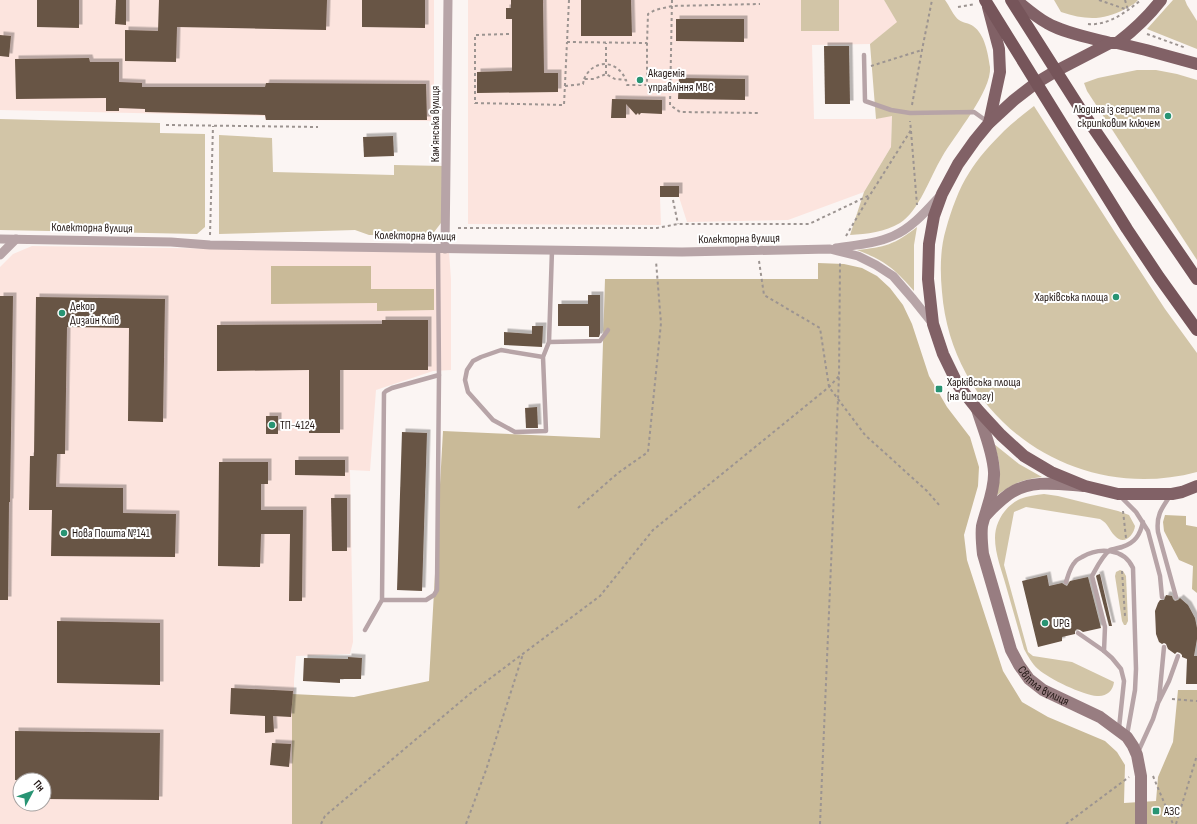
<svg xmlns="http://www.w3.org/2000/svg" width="1197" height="824" viewBox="0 0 1197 824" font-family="'Sofia Sans Condensed',sans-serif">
<defs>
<filter id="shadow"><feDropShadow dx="3.5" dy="-3.5" stdDeviation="0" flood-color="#0004"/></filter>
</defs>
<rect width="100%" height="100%" fill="#fbf5f3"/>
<g fill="#fce4de" fill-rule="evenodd">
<path d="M0 0H434V121L265 120V116L0 110Z"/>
<path d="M468 0H884L898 22 870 44 812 45 814 119H876L892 115 891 147 864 192 788 220 687 222 679 197H660L661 225 468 224Z"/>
<path d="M32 246 449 252 451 279V370L433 371 376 390 370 471 350 470 353 642 350 654 296 656 294 681 293 824H0V267L13 254ZM20 780H44V804H20Z"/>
</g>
<g fill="#d2c5a7">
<rect x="801" y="0" width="38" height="31"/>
<path d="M884 0H945C949 5 954 17 959 20 963 23 969 23 973 26 985 34 988 54 990 67 992 91 954 136 942 157 930 177 919 211 900 223 885 232 867 234 850 235L864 192 891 147 892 116 876 119 870 44 897 22Z"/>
<path d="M1054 0H1138C1135 4 1130 6 1125 9 1103 21 1085 20 1061 12Z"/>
<path d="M1173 0H1185L1187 5 1197 21V49L1147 29Z"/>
<path d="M1137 70H1156L1177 74 1197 80V260L1087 91 1084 83 1098 78Z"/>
<path d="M1034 106 1114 231 1165 309 1197 353V472C1074 505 952 419 942 292 940 271 940 249 946 229 951 211 959 188 969 173 978 158 991 144 1004 131 1013 122 1024 114 1034 106Z"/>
<path d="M0 119 160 123V133L205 134V227L197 234 0 230Z"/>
<path d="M219 135 272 138 273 172 394 175V165L444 166 441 223 431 236 369 235 355 230 219 234Z"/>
<path d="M917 227 914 245V291C895 269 884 260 857 250 885 247 894 245 917 227Z"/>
<path d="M994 444 1019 464 1042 477C1023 479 1012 484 996 496 1002 474 1001 465 994 444Z"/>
<path d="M1044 494 1058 496 1118 511 1129 515 1135 526C1134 535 1124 546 1115 536 1108 529 1109 524 1100 519L1026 507 1014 512 1004 565 1028 652 1033 656 1072 662 1114 682C1113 691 1106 697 1097 696 1083 695 1049 679 1038 669 1032 664 1028 656 1024 649 1018 628 1012 607 1006 586 1002 571 995 554 995 538 995 522 1005 506 1020 499 1028 496 1036 495 1044 494Z"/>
<path d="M1120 570 1123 571 1126 576 1128 621 1126 625H1124L1122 621 1115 576 1116 572Z"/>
</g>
<g fill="#c9ba98">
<path d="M818 263 844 264 862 268 877 276 890 288 903 305 912 324 929 376 947 407 970 437 979 467 978 486 964 535 967 560 1003 671 1022 702 1048 717 1105 741 1117 752 1125 765 1124 803 1156 801 1158 777 1173 742 1178 690H1197V824H292V694L354 697 429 681 443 431 600 438 605 279H818Z"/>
<path d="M271 266H371V289H434V310L377 311V303L271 304Z"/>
<path d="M1165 515 1186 516V525L1197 527V593L1192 589 1193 566 1179 560 1164 531 1163 522Z"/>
</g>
<g fill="#685444" filter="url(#shadow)">
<path d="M37 0H79V28L37 27Z"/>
<path d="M116 0H126V25L115 24Z"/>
<path d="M159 0H327L326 30 177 27 176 62 125 61V30L158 31Z"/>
<path d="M362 0H425V28L362 27Z"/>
<path d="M511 0H543L544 73H558V92L477 93V72L512 71V19H506V8H511Z"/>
<path d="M581 0H631L632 36H581Z"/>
<path d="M676 19H744V42L676 41Z"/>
<path d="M0 35 11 36 9 57 0 56Z"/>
<path d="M824 46H849L850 104H825Z"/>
<path d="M89 58 90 62H119V82L142 83V87H265L266 83 426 84 427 120H266L265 115 145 112V109L119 108V111H106V98L16 99 15 59Z"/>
<path d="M679 78 745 79V100L678 99Z"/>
<path d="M612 99 662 100V114L641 113 639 115 638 113 636 115 626 104V118H611Z"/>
<path d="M393 136 394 156 364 157 363 137Z"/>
<rect x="660" y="186" width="19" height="11"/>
<path d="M588 295H600V334L599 337H589V326H558V304H588Z"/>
<path d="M0 296H13L10 502H9L8 600H0Z"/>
<path d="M36 297 165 299 163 422 128 421 129 328 67 327 65 454H57L56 487 123 488V513L176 514 175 557 51 556 52 510H29L30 456H34Z"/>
<path d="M382 320H428V370H340V433H309V370L217 371V325L382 324Z"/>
<path d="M532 326H543L542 347 504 345V332L532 334Z"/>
<path d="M537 407 538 428H526L525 408Z"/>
<rect x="266" y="416" width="12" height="18"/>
<path d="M402 432 427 433 422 591 397 590Z"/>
<path d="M295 460H345V476L295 475Z"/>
<path d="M219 462H268V484H261V510H303L302 601H289L290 534H261L260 567 218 566Z"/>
<path d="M331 498H347V551H332Z"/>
<path d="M1100 574 1112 626H1109L1096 576 1097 575Z"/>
<path d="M1047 575 1049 586 1062 583 1065 585 1067 586 1070 581 1088 577 1101 628 1083 632 1080 630 1077 629 1075 631V634L1062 637V641L1038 647 1022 581Z"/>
<path d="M1166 595 1172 596 1173 599 1175 601 1178 600 1180 598 1188 605 1195 618 1197 628V639L1194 656H1197V684H1186L1187 659 1182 657V655L1180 653 1177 652 1175 654 1168 649 1166 644 1164 643 1162 644 1159 642 1156 634 1155 611 1158 603 1160 600H1164Z"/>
<path d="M57 621 160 623V685L57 683Z"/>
<path d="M348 657 362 658 361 679H340V683L303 681 304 658 348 659Z"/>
<path d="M231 688 293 691 291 717 273 716 274 732 265 733V716L230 714Z"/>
<path d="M15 731 160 733 159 800 44 799V780H15Z"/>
<path d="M272 743 291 744 289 767 270 765Z"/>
</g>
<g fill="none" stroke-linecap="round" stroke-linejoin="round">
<g stroke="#9c9491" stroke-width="2" stroke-dasharray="3 3" stroke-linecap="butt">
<path d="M569 0 567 42 647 43"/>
<path d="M672 0 670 105 680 112 760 113"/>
<path d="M1099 0 1128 10"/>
<path d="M1125 0 1128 10"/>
<path d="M958 7 975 4"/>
<path d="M1088 24C1108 26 1126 12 1141 0"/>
<path d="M509 34 475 35V103L564 105 567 42"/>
<path d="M1147 34 1186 48"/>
<path d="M871 66 922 50"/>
<path d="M606 74V43"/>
<path d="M584 79C593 59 617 59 626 80"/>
<path d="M565 86 583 84 584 79H594L606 74 615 79 626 80 627 85H647V43L648 14 655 10 672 6 760 4"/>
<path d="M912 105 922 50 932 0"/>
<path d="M166 125 318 127"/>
<path d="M911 131 917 205"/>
<path d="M673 200 678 224"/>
<path d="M458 228H657L678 224H809L870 195 911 130 910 121"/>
<path d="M210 235 213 126"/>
<path d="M846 236 869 197"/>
<path d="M759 261 764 295 820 328 829 387 865 435 927 491 940 506"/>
<path d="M578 508 618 473 648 452 661 323 656 261"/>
<path d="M1123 511 1126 538"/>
<path d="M1122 571 1125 616"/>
<path d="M1172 699 1197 701"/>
<path d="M1153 776 1173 824"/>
<path d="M321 824 325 816 472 692 600 596 653 530 829 387 839 376"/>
<path d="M466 824 486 770 523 654"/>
<path d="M820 824 839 376 840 262"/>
<path d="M1066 824 1129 777"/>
<path d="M1176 824 1197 755"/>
</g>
<g stroke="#b7a4a7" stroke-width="4.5">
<path d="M864 55 865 101 891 110 910 113 974 112 988 122"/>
<path d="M549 342 600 341 608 330"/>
<path d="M543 357 501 350 481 357 473 361 467 370 465 380 468 392 493 420 515 432 546 431 543 357 549 342 552 250"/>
<path d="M1120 496 1136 512 1148 531 1160 576 1162 597"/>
<path d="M1170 496C1161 509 1156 516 1158 532L1176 597"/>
<path d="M1066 582C1068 576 1070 567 1075 562 1076 560 1080 558 1082 557 1099 547 1124 548 1133 568L1136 669 1135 690 1127 735"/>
<path d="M382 600H426L434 595 437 590 439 375"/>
<path d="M365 630 382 600 384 393 386 391 392 388 439 375 438 249"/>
<path d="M1078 633 1104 651 1112 658 1121 669 1124 681 1119 728"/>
<path d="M1104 651 1105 627 1092 576C1097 567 1102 556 1110 550 1114 549 1119 548 1122 547 1135 543 1140 535 1143 522"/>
<path d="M1159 700 1164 647"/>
<path d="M1138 752 1153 719 1158 703 1169 681 1178 656"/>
</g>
<g stroke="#b7a4a7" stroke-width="9">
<path d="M0 239 171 242 210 245 682 252 830 249 858 256 876 265 893 276 913 299 933 324"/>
<path d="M836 248C855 245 875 244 893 236 912 228 927 210 940 196"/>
<path d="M445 249 448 0"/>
<path d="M0 255 16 239"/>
</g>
<g stroke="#987d81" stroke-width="12">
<path id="s1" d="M977 409C983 429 993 451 994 472 995 490 986 509 982 526 981 535 982 545 983 554L1011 650 1019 665 1029 679 1043 690 1100 717 1127 737 1133 746 1137 755 1141 776V824"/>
<path d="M986 515C993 507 1001 500 1009 494 1031 479 1058 484 1083 486"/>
</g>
<g stroke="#816166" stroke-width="12">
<path d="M1016 0C1026 8 1036 17 1047 23 1064 33 1091 38 1110 43"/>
<path d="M988 7 999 49 1000 72 989 123"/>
<path d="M1117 43C1134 30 1148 17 1161 0"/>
<path d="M1197 64 1146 50 1117 43H1110L1056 71 1036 83 1014 100 989 123 975 140 958 164 942 194 934 216 929 244 928 279 933 324 943 354 958 385 977 409 1001 435 1024 456 1051 472 1085 486 1118 494H1172L1182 492 1197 486"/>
</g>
<g stroke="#76555a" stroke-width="12">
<path d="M985 0 1127 229 1159 277 1197 330"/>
<path d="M1011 0 1081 110 1197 279"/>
</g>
</g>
<g fill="#289473" stroke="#fff" stroke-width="1.5">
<circle cx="640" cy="80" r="4"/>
<circle cx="1168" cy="116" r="4"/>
<circle cx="1116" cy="297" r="4"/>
<circle cx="62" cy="313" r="4"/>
<rect x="935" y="385" width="8" height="8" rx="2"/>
<circle cx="272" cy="425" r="4"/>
<circle cx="64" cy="533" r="4"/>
<circle cx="1045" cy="623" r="4"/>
<rect x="1152" y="807" width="8" height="8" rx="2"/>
</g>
<g text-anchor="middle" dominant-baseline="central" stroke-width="4" stroke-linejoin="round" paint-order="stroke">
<g font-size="12" fill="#241916" stroke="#fff" text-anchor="start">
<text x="648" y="73">Академія<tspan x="648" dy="14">управління МВС</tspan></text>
<text x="1160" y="109" text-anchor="end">Людина із серцем та<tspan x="1160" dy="14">скрипковим ключем</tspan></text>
<text x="1108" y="297" text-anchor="end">Харківська площа</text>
<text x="70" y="306">Декор<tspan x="70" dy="14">Дизайн Київ</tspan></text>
<text x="947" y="382">Харківська площа<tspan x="947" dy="14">(на вимогу)</tspan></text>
<text x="280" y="425">ТП-4124</text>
<text x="72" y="533">Нова Пошта №141</text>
<text x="1053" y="623">UPG</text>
<text x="1164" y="811">АЗС</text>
</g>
<g font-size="12" fill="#241916" stroke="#fff">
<text transform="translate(435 124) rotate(-90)">Камʼянська вулиця</text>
<text transform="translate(92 228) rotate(1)">Колекторна вулиця</text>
<text transform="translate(415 236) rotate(1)">Колекторна вулиця</text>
<text transform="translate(739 239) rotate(-1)">Колекторна вулиця</text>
<text stroke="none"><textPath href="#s1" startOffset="299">Світла вулиця</textPath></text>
</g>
</g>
<g transform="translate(32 792) rotate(49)"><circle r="19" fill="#ffffff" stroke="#a7a3a2"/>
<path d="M0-3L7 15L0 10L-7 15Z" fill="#289473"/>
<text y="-6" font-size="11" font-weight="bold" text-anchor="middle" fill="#241916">Пн</text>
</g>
</svg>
